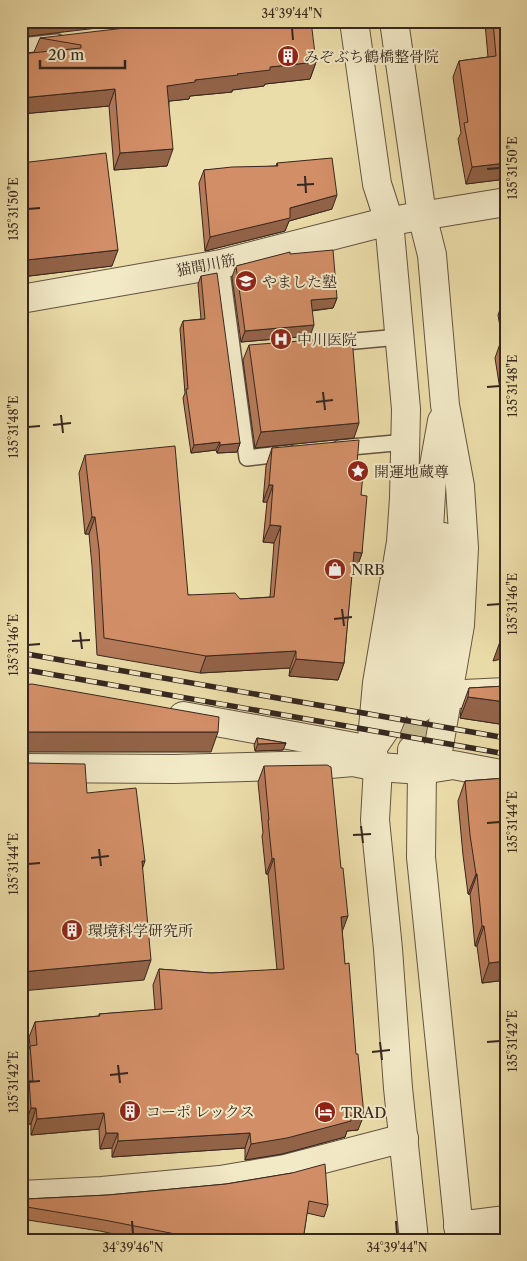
<svg xmlns="http://www.w3.org/2000/svg" width="527" height="1261" viewBox="0 0 527 1261" font-family="'Libre Caslon Text','Noto Serif JP',serif">
<rect width="100%" height="100%" fill="#ebdda9"/>
<filter id="stains"><feTurbulence type="fractalNoise" baseFrequency=".004" numOctaves="4"/><feColorMatrix values="0 0 0 0 .2 0 0 0 0 .09 0 0 0 0 .02 0 0 0 .5 -.17"/></filter>
<radialGradient id="worn" r=".72"><stop offset=".6" stop-color="#630" stop-opacity="0"/><stop offset="1" stop-color="#630" stop-opacity=".3"/></radialGradient>
<g fill="none" stroke-linecap="round" stroke-linejoin="round">
<path stroke="#c7b98e" stroke-width="28" stroke-dasharray="28 14" stroke-linecap="butt" d="M412 750 419 709"/>
<g stroke="#635442" stroke-width="18">
<g id="service">
<path d="M21 46 57 42"/>
<path d="M221 264 247 458 289 453"/>
<path d="M334 343 399 337"/>
<path d="M340 448 406 442"/>
</g>
</g>
<g stroke="#635442" stroke-width="30">
<g id="minor">
<path d="M21 299 221 264 389 221"/>
<path d="M425 692 464 694 506 692"/>
<path d="M183 716 371 750"/>
<path d="M21 768 174 769 318 765 353 762 378 767 422 770 453 765 506 775"/>
<path d="M21 1195 102 1191 220 1180 285 1169 404 1138"/>
<path d="M458 1226 506 1220"/>
</g>
</g>
<g stroke="#635442" stroke-width="30">
<g id="tertiary">
<path d="M354 21 377 184 389 221 406 409 404 498 401 542 377 683 371 750 378 767 375 820 388 949 398 1088 414 1240"/>
<path d="M394 21 422 215 432 255 445 405 460 486 464 548 460 625 437 757 422 770"/>
<path d="M403 219 506 202"/>
<path d="M419 709C428 652 442 595 443 537"/>
<path d="M375 744 388 725 394 710 428 546 432 477 442 421"/>
<path d="M412 750V754L422 770 421 857 460 1240"/>
</g>
</g>
<use href="#service" stroke="#f2e9c7" stroke-width="15"/>
<use href="#minor" stroke="#f2e9c7" stroke-width="28"/>
<use href="#tertiary" stroke="#f2e9c7" stroke-width="28"/>
<g stroke="#362720" stroke-width="5.5">
<g id="rail">
<path d="M21 653 506 738"/>
<path d="M21 669 506 754"/>
</g>
</g>
<use href="#rail" stroke="#f2e9c7" stroke-width="4" stroke-dasharray="11" stroke-linecap="butt"/>
</g>
<g fill="#b57a59" stroke="#362720">
<path d="M446 21H506V179L466 184 458 139 461 133 453 77 459 61 488 57 485 23 447 28Z"/>
<path d="M40 38 316 62 310 79 265 84 264 86 232 90V92L190 96 189 99 169 101 167 166 114 170 109 106 21 114V54L34 52Z"/>
<path d="M21 163 112 266 21 277Z"/>
<path d="M277 163 332 209 289 221 285 231 205 251 199 183 204 170 276 166Z"/>
<path d="M290 254 337 298 333 308 312 311 310 336 241 342 232 277 236 266Z"/>
<path d="M201 276 240 443 237 452 217 453 216 450 191 453 183 398 185 393 180 329 183 321 201 319 198 284Z"/>
<path d="M506 293V427L495 358 502 338 498 315Z"/>
<path d="M249 345 354 438 255 448 243 360Z"/>
<path d="M272 448 357 463 361 495 362 553 356 570 352 569 344 663 338 680 289 676 290 668 200 673 97 655 92 566 89 534H85L79 473 85 455 188 595 240 599 270 597 274 543 263 542 267 502H263L266 466Z"/>
<path d="M506 686V725L460 718 461 710 469 688Z"/>
<path d="M257 738 286 743 283 750 255 751 254 745Z"/>
<path d="M264 766 342 930 358 1130 347 1131 345 1137 282 1154 245 1160V1148L112 1157V1148L100 1149 99 1129 31 1135V1124H25L23 1097 26 1087 24 1062 30 1046 29 1037 35 1022 99 1016V1014L155 1010 153 985 159 969 211 973 277 970 268 874H266L262 836 263 833 258 782Z"/>
<path d="M506 778V980L482 983 477 946H475L470 894H468L463 855 458 801 465 781Z"/>
<path d="M506 1131V1194L500 1146Z"/>
<path d="M292 1173 328 1205 324 1217 307 1213 303 1240H142L100 1231 21 1219V1198L26 1199 108 1195 226 1184Z"/>
</g>
<g fill="#936348" stroke="#362720">
<path d="M24 21H157L21 37V24Z"/>
<path d="M450 21H486L485 23 447 28Z"/>
<path d="M316 62 310 79 265 84 264 86 232 90V92L190 96 189 99 161 102 167 86 195 80 237 74 270 67Z"/>
<path d="M115 89 109 106 21 114V98Z"/>
<path d="M173 149 167 166 114 170 120 153Z"/>
<path d="M506 163V179L466 184 472 167Z"/>
<path d="M337 195 332 209 289 221 285 231 205 251 210 237 290 208Z"/>
<path d="M118 250 112 266 21 277 27 260Z"/>
<path d="M27 257 21 272V258Z"/>
<path d="M337 298 333 308 307 311 311 300Z"/>
<path d="M314 325 310 336 241 342 245 331Z"/>
<path d="M359 423 354 438 255 448 261 432Z"/>
<path d="M220 442 216 450 191 453 194 445Z"/>
<path d="M240 443 237 452 217 453 220 445Z"/>
<path d="M269 485H273L267 502H263Z"/>
<path d="M92 517H95L89 534H85Z"/>
<path d="M270 525 281 526 274 543 263 542Z"/>
<path d="M354 552 362 553 356 570 348 569Z"/>
<path d="M506 638V658L493 661 501 639Z"/>
<path d="M296 651 290 668 200 673 206 656Z"/>
<path d="M296 659 344 663 338 680 289 676Z"/>
<path d="M468 697 506 702V725L460 718Z"/>
<path d="M28 732H218L211 752H21V734Z"/>
<path d="M286 743 283 750 255 751 258 744Z"/>
<path d="M274 858 268 874H266L272 859Z"/>
<path d="M142 861H145L138 881Z"/>
<path d="M476 874H477L470 894H468Z"/>
<path d="M348 916 342 932 341 917Z"/>
<path d="M482 926H484L477 946H475Z"/>
<path d="M151 960 144 980 21 991V972Z"/>
<path d="M506 961V980L482 983 489 963Z"/>
<path d="M31 1108H36L31 1124H25Z"/>
<path d="M104 1113 99 1129 31 1135 37 1119Z"/>
<path d="M364 1115 358 1130 347 1131 345 1137 282 1154 245 1160 251 1144 350 1116Z"/>
<path d="M106 1133H118L112 1148 100 1149Z"/>
<path d="M250 1133 245 1148 112 1157 118 1141Z"/>
</g>
<g fill="#d28e67" stroke="#362720">
<path d="M184 21H311L316 62 270 67V70L237 74 238 75 195 80V82L167 86 173 149 120 153 115 89 21 98V54L81 48V45L40 38Z"/>
<path d="M493 21H506V163L472 167 464 123 468 122 459 61 496 56Z"/>
<path d="M106 153 118 250 27 260V257L21 258V163Z"/>
<path d="M332 158 337 195 290 208V218L210 237 204 170 232 167 278 166 277 163Z"/>
<path d="M333 250 337 298 311 300 314 325 245 331 236 266 290 252V254Z"/>
<path d="M217 273 240 443 220 445V442L194 445 186 389H188L183 321 205 319 201 276Z"/>
<path d="M506 335V356L502 336Z"/>
<path d="M352 337 359 423 261 432 249 345Z"/>
<path d="M359 440 357 463 364 464 361 495 367 496 362 553 354 552 344 663 296 659V651L206 656 104 638 99 549 95 517H92L85 455 175 446 188 595 235 593 240 599 274 597 281 526 270 525 273 485H269L272 448Z"/>
<path d="M506 632V638L501 639Z"/>
<path d="M32 684 219 717 218 732H28L21 734V685Z"/>
<path d="M506 686V702L468 697 469 688Z"/>
<path d="M257 738 286 743 258 744Z"/>
<path d="M21 762 28 763 85 764 87 793 136 788 145 861H142L151 960 21 972Z"/>
<path d="M327 765 331 767 341 868H343L348 916 341 917 345 964 349 963 356 1054H358L364 1115 350 1116 351 1121 287 1138 251 1144 250 1133 118 1141V1133H106L104 1113 37 1119 36 1108H31L29 1081H33L30 1046 37 1045 35 1022 100 1016 99 1014 162 1009 159 969 211 973 284 969 274 858 272 859 268 820H269L264 766Z"/>
<path d="M506 778V961L489 963 484 926H482L477 874H476L470 835 465 781Z"/>
<path d="M325 1164 328 1205 309 1201 303 1240H206L104 1220 21 1206V1198L26 1199 108 1195 226 1184 292 1173Z"/>
</g>
<path fill="none" stroke="#362720" stroke-width="2" d="M292 28 293 40M487 169 500 168M305 176 306 193M297 185 314 184M28 209 40 208M487 387 500 386M323 392 325 410M316 402 333 400M61 415 63 433M53 425 71 423M28 427 40 426M487 605 500 604M342 609 344 626M334 619 352 617M80 632 82 649M72 641 90 640M28 645 40 644M487 823 500 822M361 826 363 843M353 835 371 834M99 849 101 866M91 858 109 856M28 864 40 863M380 1042 382 1060M487 1042 500 1041M372 1052 390 1050M118 1065 120 1083M110 1075 128 1073M28 1082 40 1081M132 1221 133 1234M396 1221 397 1234"/>
<defs>
<g id="building-disc" transform="scale(1.125)"><circle r="9.5" fill="#8f2418" stroke="#f2e9c7"/><path d="M-4-6H4V6H1V3H-1V6H-4ZM-2.5-4.3h1.7v1.8h-1.7ZM.8-4.3h1.7v1.8H.8ZM-2.5-1h1.7V.8h-1.7ZM.8-1h1.7V.8H.8Z" fill="#fff"/></g>
<g id="school-disc" transform="scale(1.125)"><circle r="9.5" fill="#8f2418" stroke="#f2e9c7"/><path d="M0-5L7-2L0 1L-7-2ZM-4 1L0 2.5L4 1V4Q0 6-4 4Z" fill="#fff"/></g>
<g id="hospital-disc" transform="scale(1.125)"><circle r="9.5" fill="#8f2418" stroke="#f2e9c7"/><path d="M-5-5h3v3.5h4V-5h3V5h-3V1.5h-4V5h-3Z" fill="#fff"/></g>
<g id="sight-disc" transform="scale(1.125)"><circle r="9.5" fill="#8f2418" stroke="#f2e9c7"/><path d="M0-6L1.8-2.2L6-1.7L2.9 1.2L3.7 5.4L0 3.3L-3.7 5.4L-2.9 1.2L-6-1.7L-1.8-2.2Z" fill="#fff"/></g>
<g id="shop-disc" transform="scale(1.125)"><circle r="9.5" fill="#8f2418" stroke="#f2e9c7"/><path d="M-5-2.5h2.3a2.7 3.5 0 0 1 5.4 0H5L5.5 6h-11ZM-1.5-2.5h3a1.5 2.3 0 0 0-3 0Z" fill="#fff"/></g>
<g id="hotel-disc" transform="scale(1.125)"><circle r="9.5" fill="#8f2418" stroke="#f2e9c7"/><path d="M-6-4.5h1.5V1H6V5H4.5V3h-9V5H-6ZM-4 0a1.8 1.8 0 1 1 3.6 0ZM.5 0V-2.5h3Q6-2.5 6 0Z" fill="#fff"/></g>
</defs>
<g fill-rule="evenodd">
<use href="#building-disc" x="288" y="56"/>
<use href="#school-disc" x="246" y="281"/>
<use href="#hospital-disc" x="281" y="339"/>
<use href="#sight-disc" x="358" y="471"/>
<use href="#shop-disc" x="335" y="569"/>
<use href="#building-disc" x="72" y="930"/>
<use href="#building-disc" x="130" y="1111"/>
<use href="#hotel-disc" x="325" y="1112"/>
</g>
<g text-anchor="middle" dominant-baseline="central" stroke-width="4" stroke-linejoin="round" paint-order="stroke">
<g font-size="15" fill="#362720" stroke="#f2e9c7" text-anchor="start">
<text x="304" y="56">みぞぶち鶴橋整骨院</text>
<text x="262" y="281">やました塾</text>
<text x="297" y="339">中川医院</text>
<text x="374" y="471">開運地蔵尊</text>
<text x="351" y="569">NRB</text>
<text x="88" y="930">環境科学研究所</text>
<text x="146" y="1111">コーポ レックス</text>
<text x="341" y="1112">TRAD</text>
</g>
<g font-size="15" fill="#362720" stroke="#f2e9c7">
<text transform="translate(206 265) rotate(-11)">猫間川筋</text>
</g>
</g>
<rect width="527" height="1261" fill="none" stroke="#ebdda9" stroke-width="55"/>
<path d="M40 60v8h85v-8" fill="none" stroke="#362720" stroke-width="2.5"/>
<text x="48" y="60" font-size="15" fill="#362720" stroke="#f2e9c7" stroke-width="4" paint-order="stroke">20 m</text>
<rect x="28" y="28" width="472" height="1206" fill="none" stroke="#362720" stroke-width="2"/>
<g font-size="12" text-anchor="middle" fill="#362720">
<text x="292" y="18">34°39'44"N</text>
<text transform="translate(513 168) rotate(-90)" y="4">135°31'50"E</text>
<text transform="translate(14 209) rotate(-90)" y="4">135°31'50"E</text>
<text transform="translate(513 386) rotate(-90)" y="4">135°31'48"E</text>
<text transform="translate(14 427) rotate(-90)" y="4">135°31'48"E</text>
<text transform="translate(513 604) rotate(-90)" y="4">135°31'46"E</text>
<text transform="translate(14 645) rotate(-90)" y="4">135°31'46"E</text>
<text transform="translate(513 822) rotate(-90)" y="4">135°31'44"E</text>
<text transform="translate(14 864) rotate(-90)" y="4">135°31'44"E</text>
<text transform="translate(513 1041) rotate(-90)" y="4">135°31'42"E</text>
<text transform="translate(14 1082) rotate(-90)" y="4">135°31'42"E</text>
<text x="133" y="1252">34°39'46"N</text>
<text x="397" y="1252">34°39'44"N</text>
</g>
<rect width="100%" height="100%" filter="url(#stains)"/>
<rect width="100%" height="100%" fill="url(#worn)"/>
</svg>
